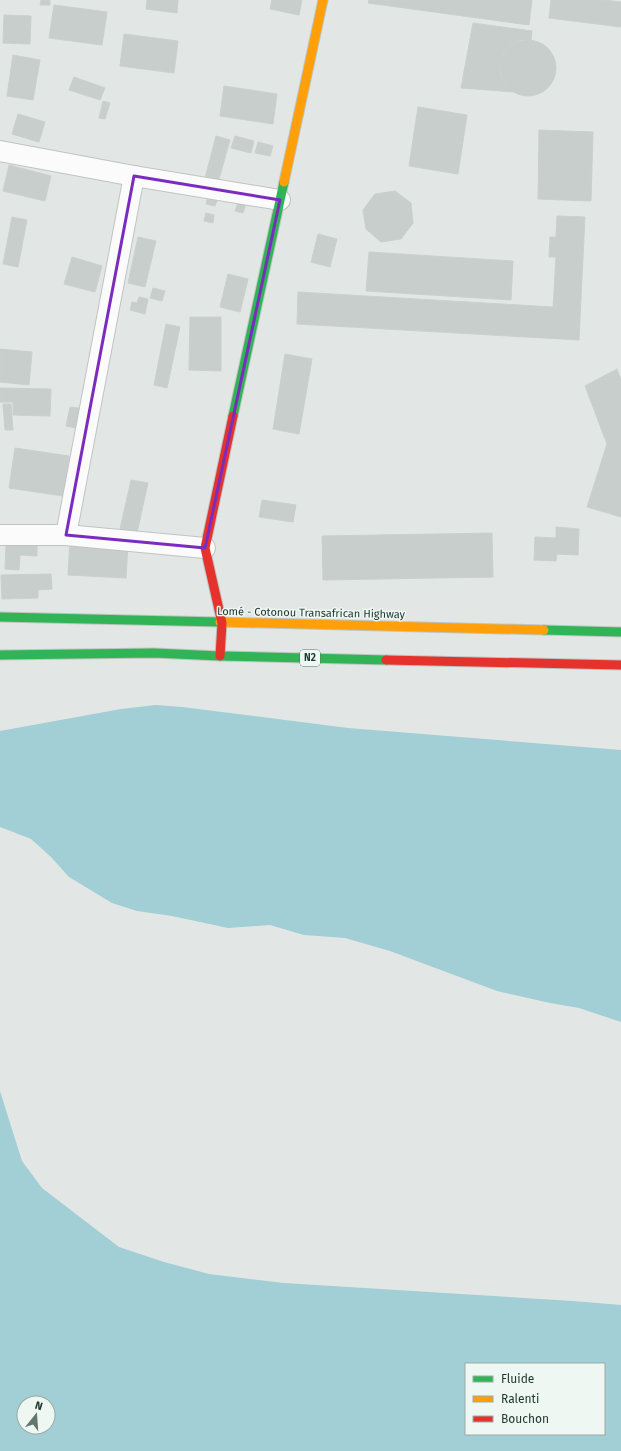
<svg xmlns="http://www.w3.org/2000/svg" width="621" height="1451" viewBox="0 0 621 1451" font-family="'Fira Sans',sans-serif">
<rect width="100%" height="100%" fill="#e2e7e5"/>
<g fill="#a2ced5" fill-rule="evenodd">
<path d="M156 705 182 707 348 728 621 750V1022L579 1008 550 1003 497 991 390 951 345 938 304 935 270 925 228 928 172 916 137 911 112 903 69 877 50 856 31 839 0 827V731L121 709Z"/>
<path d="M0 1091 22 1161 42 1188 119 1247 164 1262 209 1274 284 1283 573 1301 621 1305V1451H0ZM466 1364H604V1434H466ZM24 1403H48V1427H24Z"/>
</g>
<g fill="#c8cecc" stroke="#cad0ce">
<path d="M41 0H50V5H40Z"/>
<path d="M147 0H178L177 13 146 9Z"/>
<path d="M272 0H302L299 15 270 9Z"/>
<path d="M369 0H532L529 25 368 3Z"/>
<path d="M551 0H605L621 2V27L549 18Z"/>
<path d="M54 5 107 12 102 45 49 38Z"/>
<path d="M4 15 31 16 30 44 3 43Z"/>
<path d="M473 23 532 31 531 40H520L510 46 503 54 500 64V75L505 85 514 92 461 88Z"/>
<path d="M124 34 178 41 174 73 120 66Z"/>
<circle cx="528" cy="68" r="28"/>
<path d="M13 55 40 60 33 100 7 96Z"/>
<path d="M74 77 105 88 100 100 69 90Z"/>
<path d="M224 86 277 94 273 124 220 116Z"/>
<path d="M103 101 110 103 105 119 99 118Z"/>
<path d="M418 107 467 115 458 174 409 166Z"/>
<path d="M18 114 45 122 39 142 12 134Z"/>
<path d="M539 130 593 132 591 201 538 199Z"/>
<path d="M216 136 230 140 217 186 204 182Z"/>
<path d="M235 136 254 141 251 153 231 148Z"/>
<path d="M258 142 273 146 270 156 255 153Z"/>
<path d="M9 165 51 176 45 201 3 191Z"/>
<path d="M395 191 411 203 413 223 401 239 381 242 366 229 363 210 375 194Z"/>
<path d="M209 194 218 197 215 206 206 204Z"/>
<path d="M240 197 247 200 243 213 235 211Z"/>
<path d="M206 213 214 215 213 223 204 221Z"/>
<path d="M557 216 585 217 579 340 297 324 298 292 553 307 556 257H549L550 237H556Z"/>
<path d="M12 217 27 220 18 267 3 264Z"/>
<path d="M318 234 337 239 330 267 311 262Z"/>
<path d="M138 237 156 241 145 287 128 283Z"/>
<path d="M369 252 513 261 511 300 366 291Z"/>
<path d="M72 257 102 266 95 292 64 284Z"/>
<path d="M228 274 248 279 240 312 220 307Z"/>
<path d="M153 288 165 291 162 301 150 298Z"/>
<path d="M139 297 148 299 145 314 130 310 132 302 137 303Z"/>
<path d="M190 317H221V371L189 370Z"/>
<path d="M166 324 180 327 167 388 154 385Z"/>
<path d="M0 349 32 352 29 385 0 382Z"/>
<path d="M285 354 312 359 299 434 273 429Z"/>
<path d="M617 369 621 380V517L587 507 607 444 585 386Z"/>
<path d="M0 388 51 389 50 416 13 415V402H0Z"/>
<path d="M3 404H11L13 430H5Z"/>
<path d="M70 407 79 408 76 428 66 426Z"/>
<path d="M15 448 69 456 63 496 9 488Z"/>
<path d="M131 480 148 483 137 533 120 529Z"/>
<path d="M262 500 296 505 293 522 259 517Z"/>
<path d="M556 527 579 529 578 555 557 554 556 561 534 560 535 537 556 538Z"/>
<path d="M492 533 493 577 323 580 322 536Z"/>
<path d="M70 541 128 544 126 578 68 575Z"/>
<path d="M6 544 37 545V556L20 555 19 570 5 569Z"/>
<path d="M51 574 52 589 38 590V598L2 599 1 575Z"/>
</g>
<g fill="none" stroke-linecap="round" stroke-linejoin="round">
<g stroke="#bfc4c2" stroke-width="22">
<g id="street">
<path d="M0 151 134 176 280 200"/>
<path d="M0 535H66L205 548"/>
<path d="M66 535 134 176"/>
</g>
</g>
<g stroke="#bdc5c2" stroke-width="11">
<g id="fast">
<path d="M233 416 284 182"/>
<path d="M0 617 220 622"/>
<path d="M544 630 621 632"/>
<path d="M0 655 154 653 220 656 386 660"/>
</g>
</g>
<g stroke="#bdc5c2" stroke-width="11">
<g id="slow">
<path d="M284 182 323 0"/>
<path d="M220 622 544 630"/>
</g>
</g>
<g stroke="#bdc5c2" stroke-width="11">
<g id="jam">
<path d="M220 656 222 623 205 548 233 416"/>
<path d="M386 660 621 665"/>
</g>
</g>
<use href="#street" stroke="#fbfbfb" stroke-width="20"/>
<use href="#fast" stroke="#30b455" stroke-width="9"/>
<use href="#slow" stroke="#ff9f0a" stroke-width="9"/>
<use href="#jam" stroke="#e5322d" stroke-width="9"/>
</g>
<path fill="none" stroke="#7b2cbf" stroke-width="3" stroke-linejoin="round" d="M134 176 280 200 205 548 66 535Z"/>
<g text-anchor="middle" dominant-baseline="central" stroke-width="3" stroke-linejoin="round" paint-order="stroke">
<rect fill="#eff7f3" stroke="#5e726c" stroke-width="1" x="300" y="650" width="20" height="16" rx="3"/>
<g font-size="10" font-weight="bold" fill="#203932">
<text x="310" y="658">N2</text>
</g>
<g font-size="11" fill="#203932" stroke="#eff7f3">
<text transform="translate(311 613) rotate(1)">Lomé - Cotonou Transafrican Highway</text>
</g>
</g>
<rect x="465" y="1363" width="140" height="72" fill="#eff7f3" stroke="#9caba6"/>
<rect x="473" y="1376" width="20" height="6" fill="#30b455" stroke="#9caba6"/>
<text x="501" y="1383" font-size="12" fill="#203932">Fluide</text>
<rect x="473" y="1396" width="20" height="6" fill="#ff9f0a" stroke="#9caba6"/>
<text x="501" y="1403" font-size="12" fill="#203932">Ralenti</text>
<rect x="473" y="1416" width="20" height="6" fill="#e5322d" stroke="#9caba6"/>
<text x="501" y="1423" font-size="12" fill="#203932">Bouchon</text>
<g transform="translate(36 1415) rotate(17)"><circle r="19" fill="#eff7f3" stroke="#9caba6"/>
<path d="M0-3L7 15L0 10L-7 15Z" fill="#647671"/>
<text y="-6" font-size="11" font-weight="bold" text-anchor="middle" fill="#203932">N</text>
</g>
</svg>
